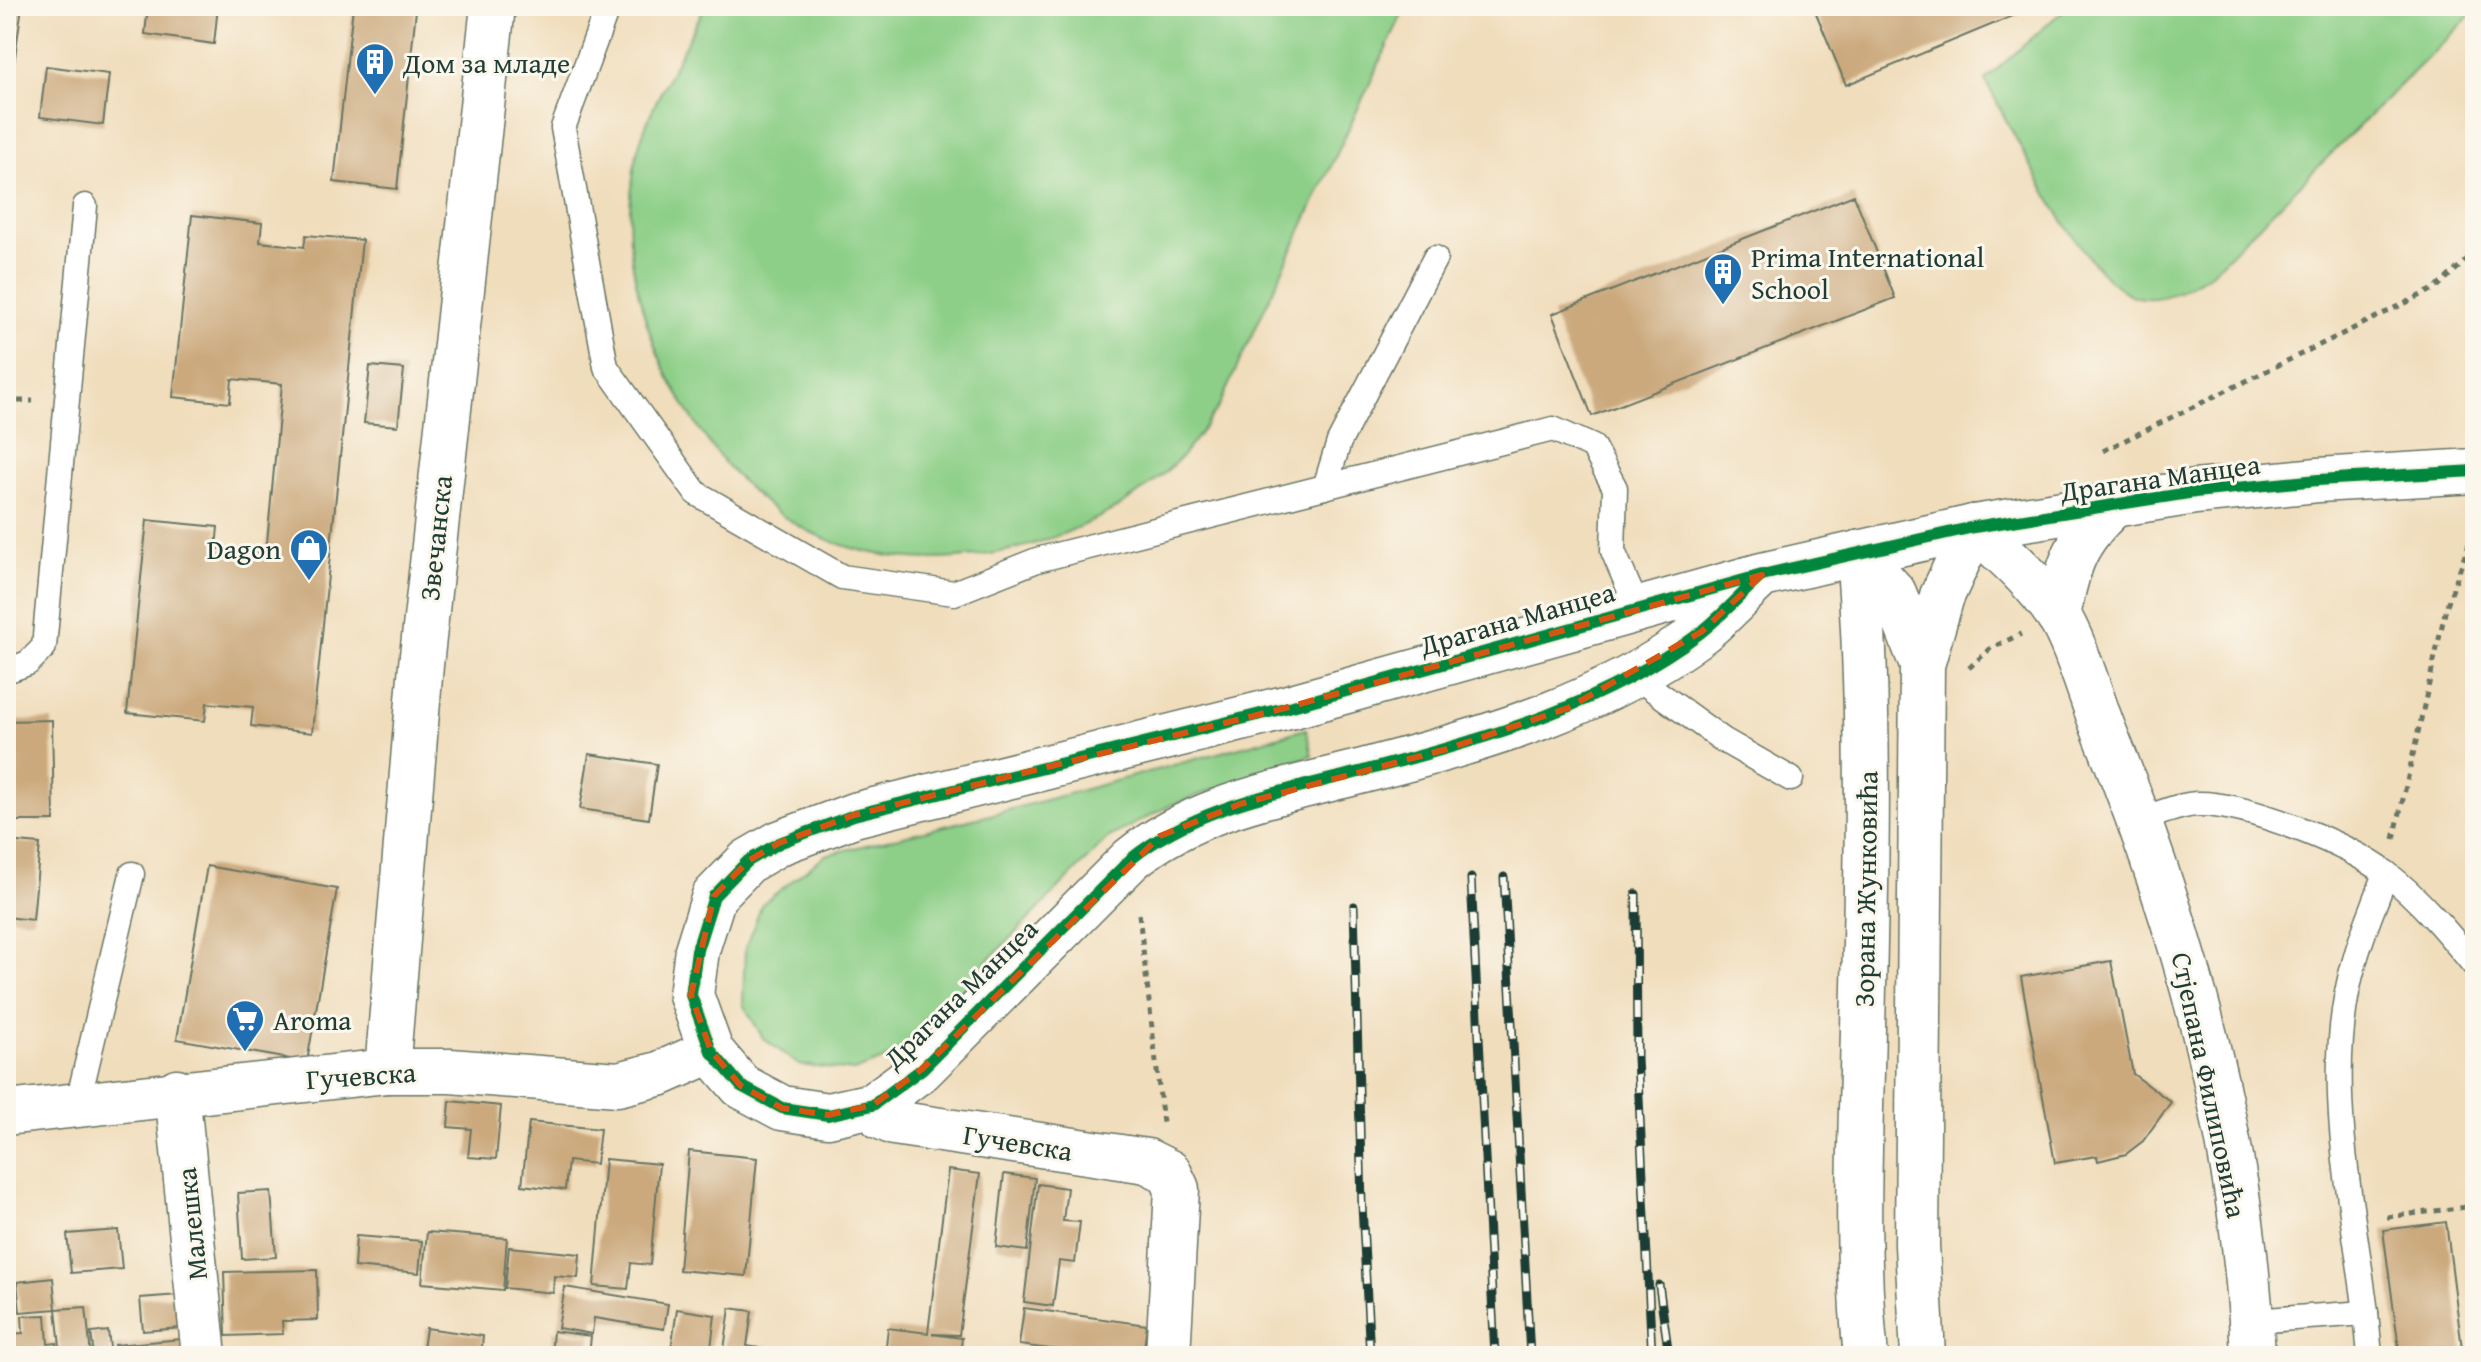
<svg xmlns="http://www.w3.org/2000/svg" width="2481" height="1362" viewBox="0 0 2481 1362" font-family="'Gentium Book Plus',serif">
<rect width="100%" height="100%" fill="#fbf7ec"/>
<filter id="ink" filterUnits="userSpaceOnUse"><feTurbulence type="fractalNoise" baseFrequency=".0125" numOctaves="2"/><feDisplacementMap in="SourceGraphic" scale="16" xChannelSelector="R" yChannelSelector="G"/><feConvolveMatrix kernelMatrix="1 2 1 2 8 2 1 2 1" color-interpolation-filters="sRGB"/></filter>
<filter id="wash" filterUnits="userSpaceOnUse"><feTurbulence type="fractalNoise" baseFrequency=".006" numOctaves="4" result="noise"/><feDisplacementMap in="SourceGraphic" scale="32" xChannelSelector="R" yChannelSelector="G"/><feGaussianBlur stdDeviation="1.8" result="paint"/><feColorMatrix in="noise" values="0 0 0 0 0 0 0 0 0 0 0 0 0 0 0 0 0 1.4 0 .05"/><feComposite in="paint" operator="in"/></filter>
<g filter="url(#wash)">
<rect width="100%" height="100%" fill="#f0ddbc"/>
<g fill="#8dcf88" stroke="#56865e" stroke-width="2">
<path d="M705 6H1406L1218 408C1204 427 1190 449 1173 465 1075 559 893 596 777 512 735 481 706 443 680 398 650 348 625 267 630 208 632 186 634 157 642 136 658 92 684 49 705 6Z"/>
<path d="M2068 6H2475V11L2211 273C2189 286 2165 303 2137 297 2086 286 2011 127 1985 80Z"/>
<path d="M1306 729 1312 755 1171 805 1109 837 981 968 927 1031 888 1058 854 1071 799 1065 763 1038 743 1004 745 949 762 904 825 855 990 815Z"/>
</g>
<g id="blocks">
<g fill="#cba97d">
<path d="M6 6H22L14 64 6 63Z"/>
<path d="M148 6H218L214 44 145 34Z"/>
<path d="M353 6 416 10 397 189 334 182Z"/>
<path d="M1813 6H2017L2020 13 1846 85Z"/>
<path d="M46 66 109 74 103 125 40 117Z"/>
<path d="M1854 195 1895 298 1592 416 1552 314Z"/>
<path d="M192 215 262 223 260 242 304 247 306 235 362 240 312 733 251 726 253 707 207 703 205 721 127 713 147 520 218 527 216 548 266 553 282 384 232 379 230 403 173 397Z"/>
<path d="M370 366 404 369 398 426 364 423Z"/>
<path d="M52 720 54 821H6V721Z"/>
<path d="M589 754 657 764 649 819 580 809Z"/>
<path d="M6 841 40 844 33 920 6 917Z"/>
<path d="M207 866 337 889 307 1062 177 1039Z"/>
<path d="M2111 961 2133 1074 2171 1102 2143 1141 2126 1154 2098 1161 2097 1156 2055 1163 2021 977Z"/>
<path d="M450 1101 501 1106 496 1159 468 1157 471 1129 448 1127Z"/>
<path d="M529 1122 600 1129 596 1164 568 1161 565 1190 522 1185Z"/>
<path d="M689 1151 757 1158 746 1276 679 1270Z"/>
<path d="M605 1159 659 1164 650 1265 631 1263 628 1289 594 1286Z"/>
<path d="M948 1170 980 1174 959 1335 932 1334 962 1338 960 1356H885L888 1328 928 1333Z"/>
<path d="M1004 1174 1035 1178 1027 1251 996 1247Z"/>
<path d="M1038 1184 1067 1188 1063 1221 1080 1222 1075 1263 1059 1261 1053 1306 1024 1302Z"/>
<path d="M271 1191 276 1257 242 1259 238 1193Z"/>
<path d="M2446 1222 2463 1356H2400L2383 1230Z"/>
<path d="M118 1230 122 1269 71 1273 67 1234Z"/>
<path d="M427 1232 507 1238 503 1290 422 1283Z"/>
<path d="M356 1236 422 1241 419 1273 354 1267Z"/>
<path d="M509 1247 580 1254 578 1278 554 1276 553 1293 505 1288Z"/>
<path d="M317 1270 318 1320 282 1321 283 1334 226 1336 224 1272Z"/>
<path d="M53 1278 56 1309 20 1312 17 1282Z"/>
<path d="M565 1287 668 1304 664 1329 594 1318 592 1334 558 1328Z"/>
<path d="M179 1295 182 1328 143 1331 140 1298Z"/>
<path d="M86 1307 91 1356H61L56 1309Z"/>
<path d="M730 1308 752 1311 747 1346 778 1351V1356H723Z"/>
<path d="M1024 1308 1147 1325 1143 1356H1104L1019 1345Z"/>
<path d="M677 1309 715 1315 710 1356H670Z"/>
<path d="M46 1315 48 1344 57 1343 58 1356H6V1334L23 1333 22 1316Z"/>
<path d="M426 1328 483 1336 481 1356H422Z"/>
<path d="M108 1331 111 1356H94L91 1333Z"/>
<path d="M553 1331 591 1336 589 1356H551Z"/>
<path d="M182 1339 183 1356H116L115 1345Z"/>
</g>
</g>
</g>
<g filter="url(#ink)">
<use href="#blocks" fill-opacity="0" stroke="#687564" stroke-width="2"/>
<g fill="none" stroke-linecap="round" stroke-linejoin="round">
<g stroke="#687564" stroke-width="27">
<g id="lane">
<path d="M608 6 563 128 606 367 696 493 842 577 954 593 1037 560 1553 429 1593 447 1615 488 1613 551 1638 609"/>
<path d="M1325 487 1339 442 1435 258"/>
<path d="M6 671 28 663 44 647 85 206"/>
<path d="M1628 678 1643 682 1723 740 1791 779"/>
<path d="M2140 820C2159 814 2180 804 2199 804 2248 804 2347 844 2386 873 2419 898 2449 934 2475 966"/>
<path d="M77 1106 132 874"/>
<path d="M2366 1313C2352 1199 2321 1072 2355 960 2363 930 2376 902 2386 873"/>
<path d="M2252 1321 2366 1313 2370 1356"/>
</g>
</g>
<g stroke="#687564" stroke-width="47">
<g id="street">
<path d="M1974 527C2003 553 2036 581 2058 615 2077 645 2091 699 2105 733 2185 930 2244 1142 2253 1356"/>
<path d="M1858 553C1871 711 1867 870 1863 1028 1861 1137 1854 1247 1866 1356"/>
<path d="M1858 553 1894 593 1922 665"/>
<path d="M1762 575C1741 594 1722 616 1700 633 1605 704 1490 738 1378 767 1293 790 1200 803 1131 859L922 1069 873 1105 828 1115 782 1108 741 1086 711 1051 691 995 697 950 714 896 748 861 779 843 854 815 1289 707 1762 575 1974 527 2195 492 2318 480 2475 471"/>
<path d="M2058 616C2068 564 2075 540 2115 504"/>
<path d="M387 1071 421 665 493 6"/>
<path d="M177 1091 204 1356"/>
<path d="M873 1105 881 1117 894 1123 1147 1161 1169 1172 1177 1189 1168 1356"/>
<path d="M6 1113 387 1071H450L618 1084 659 1074 711 1051"/>
<path d="M1923 1356 1917 1245 1922 665 1942 596 1974 527"/>
</g>
</g>
<g stroke="#687564" stroke-width="5" stroke-dasharray="6 6" stroke-linecap="butt">
<path d="M6 401H33"/>
<path d="M2103 451 2436 288 2475 252"/>
<path d="M1969 668 1991 648 2021 634"/>
<path d="M2394 839 2446 608 2475 527"/>
<path d="M1139 914 1163 1123"/>
<path d="M2387 1217 2475 1206"/>
</g>
<use href="#lane" stroke="#fff" stroke-width="24"/>
<use href="#street" stroke="#fff" stroke-width="44"/>
<g stroke="#1f3d34" stroke-width="9">
<g id="rail">
<path d="M1504 877 1530 1356"/>
<path d="M1471 878 1495 1356"/>
<path d="M1636 894 1637 1058 1652 1356"/>
<path d="M1354 906 1362 1205 1370 1356"/>
<path d="M1659 1285 1669 1356"/>
</g>
</g>
<use href="#rail" stroke="#fbf7ec" stroke-width="6" stroke-dasharray="18" stroke-linecap="butt"/>
<g stroke="#fbf7ec" stroke-width="17">
<path id="cycleway" d="M1762 575C1741 594 1722 616 1700 633 1605 704 1490 738 1378 767 1293 790 1200 803 1131 859L922 1069 873 1105 828 1115 782 1108 741 1086 711 1051 691 995 697 950 714 896 748 861 779 843 854 815 1289 707 1762 575 1974 527 2195 492 2318 480 2475 471"/>
</g>
<use href="#cycleway" stroke="#00873e" stroke-width="12"/>
</g>
</g>
<path fill="none" stroke="#d45610" stroke-width="6" stroke-dasharray="16 10" stroke-linejoin="round" d="M1762 575 1701 632 1568 708 1447 749 1240 804 1160 836 922 1069 873 1105 828 1115 782 1108 741 1086 711 1051 691 995 714 896 748 861 779 843 854 815 1289 707Z"/>
<defs>
<g id="building-pin" transform="scale(2)"><path d="M0 17L-7.5 6A9.5 9.5 0 1 1 7.5 6Z" fill="#1f6fb2" stroke="#fbf7ec"/><path d="M-4-6H4V6H1V3H-1V6H-4ZM-2.5-4.3h1.7v1.8h-1.7ZM.8-4.3h1.7v1.8H.8ZM-2.5-1h1.7V.8h-1.7ZM.8-1h1.7V.8H.8Z" fill="#fff"/></g>
<g id="shop-pin" transform="scale(2)"><path d="M0 17L-7.5 6A9.5 9.5 0 1 1 7.5 6Z" fill="#1f6fb2" stroke="#fbf7ec"/><path d="M-5-2.5h2.3a2.7 3.5 0 0 1 5.4 0H5L5.5 6h-11ZM-1.5-2.5h3a1.5 2.3 0 0 0-3 0Z" fill="#fff"/></g>
<g id="supermarket-pin" transform="scale(2)"><path d="M0 17L-7.5 6A9.5 9.5 0 1 1 7.5 6Z" fill="#1f6fb2" stroke="#fbf7ec"/><path d="M-6-5.5h2.5l.6 2H6L4.5 2H-2.5L-4.4-4H-6ZM-1.5 3.2a1.3 1.3 0 1 0 .1 0ZM3 3.2a1.3 1.3 0 1 0 .1 0Z" fill="#fff"/></g>
</defs>
<g fill-rule="evenodd">
<use href="#building-pin" x="375" y="62"/>
<use href="#building-pin" x="1723" y="272"/>
<use href="#shop-pin" x="309" y="548"/>
<use href="#supermarket-pin" x="245" y="1019"/>
</g>
<g text-anchor="middle" dominant-baseline="central" stroke-width="6" stroke-linejoin="round" paint-order="stroke">
<g font-size="28" fill="#1f3d34" stroke="#fbf7ec" text-anchor="start">
<text x="403" y="62">Дом за младе</text>
<text x="1751" y="256">Prima International<tspan x="1751" dy="32">School</tspan></text>
<text x="281" y="548" text-anchor="end">Dagon</text>
<text x="273" y="1019">Aroma</text>
</g>
<g font-size="28" fill="#1f3d34" stroke="#fbf7ec">
<text transform="translate(2160 477) rotate(-8)">Драгана Манцеа</text>
<text transform="translate(435 538) rotate(-84)">Звечанска</text>
<text transform="translate(1517 618) rotate(-16)">Драгана Манцеа</text>
<text transform="translate(1865 889) rotate(-89)">Зорана Жунковића</text>
<text transform="translate(960 993) rotate(-44)">Драгана Манцеа</text>
<text transform="translate(361 1075) rotate(-4)">Гучевска</text>
<text transform="translate(2210 1085) rotate(78)">Стјепана Филиповића</text>
<text transform="translate(1018 1142) rotate(9)">Гучевска</text>
<text transform="translate(191 1224) rotate(-96)">Малешка</text>
</g>
</g>
<rect width="2481" height="1362" fill="none" stroke="#fbf7ec" stroke-width="32"/>
</svg>
